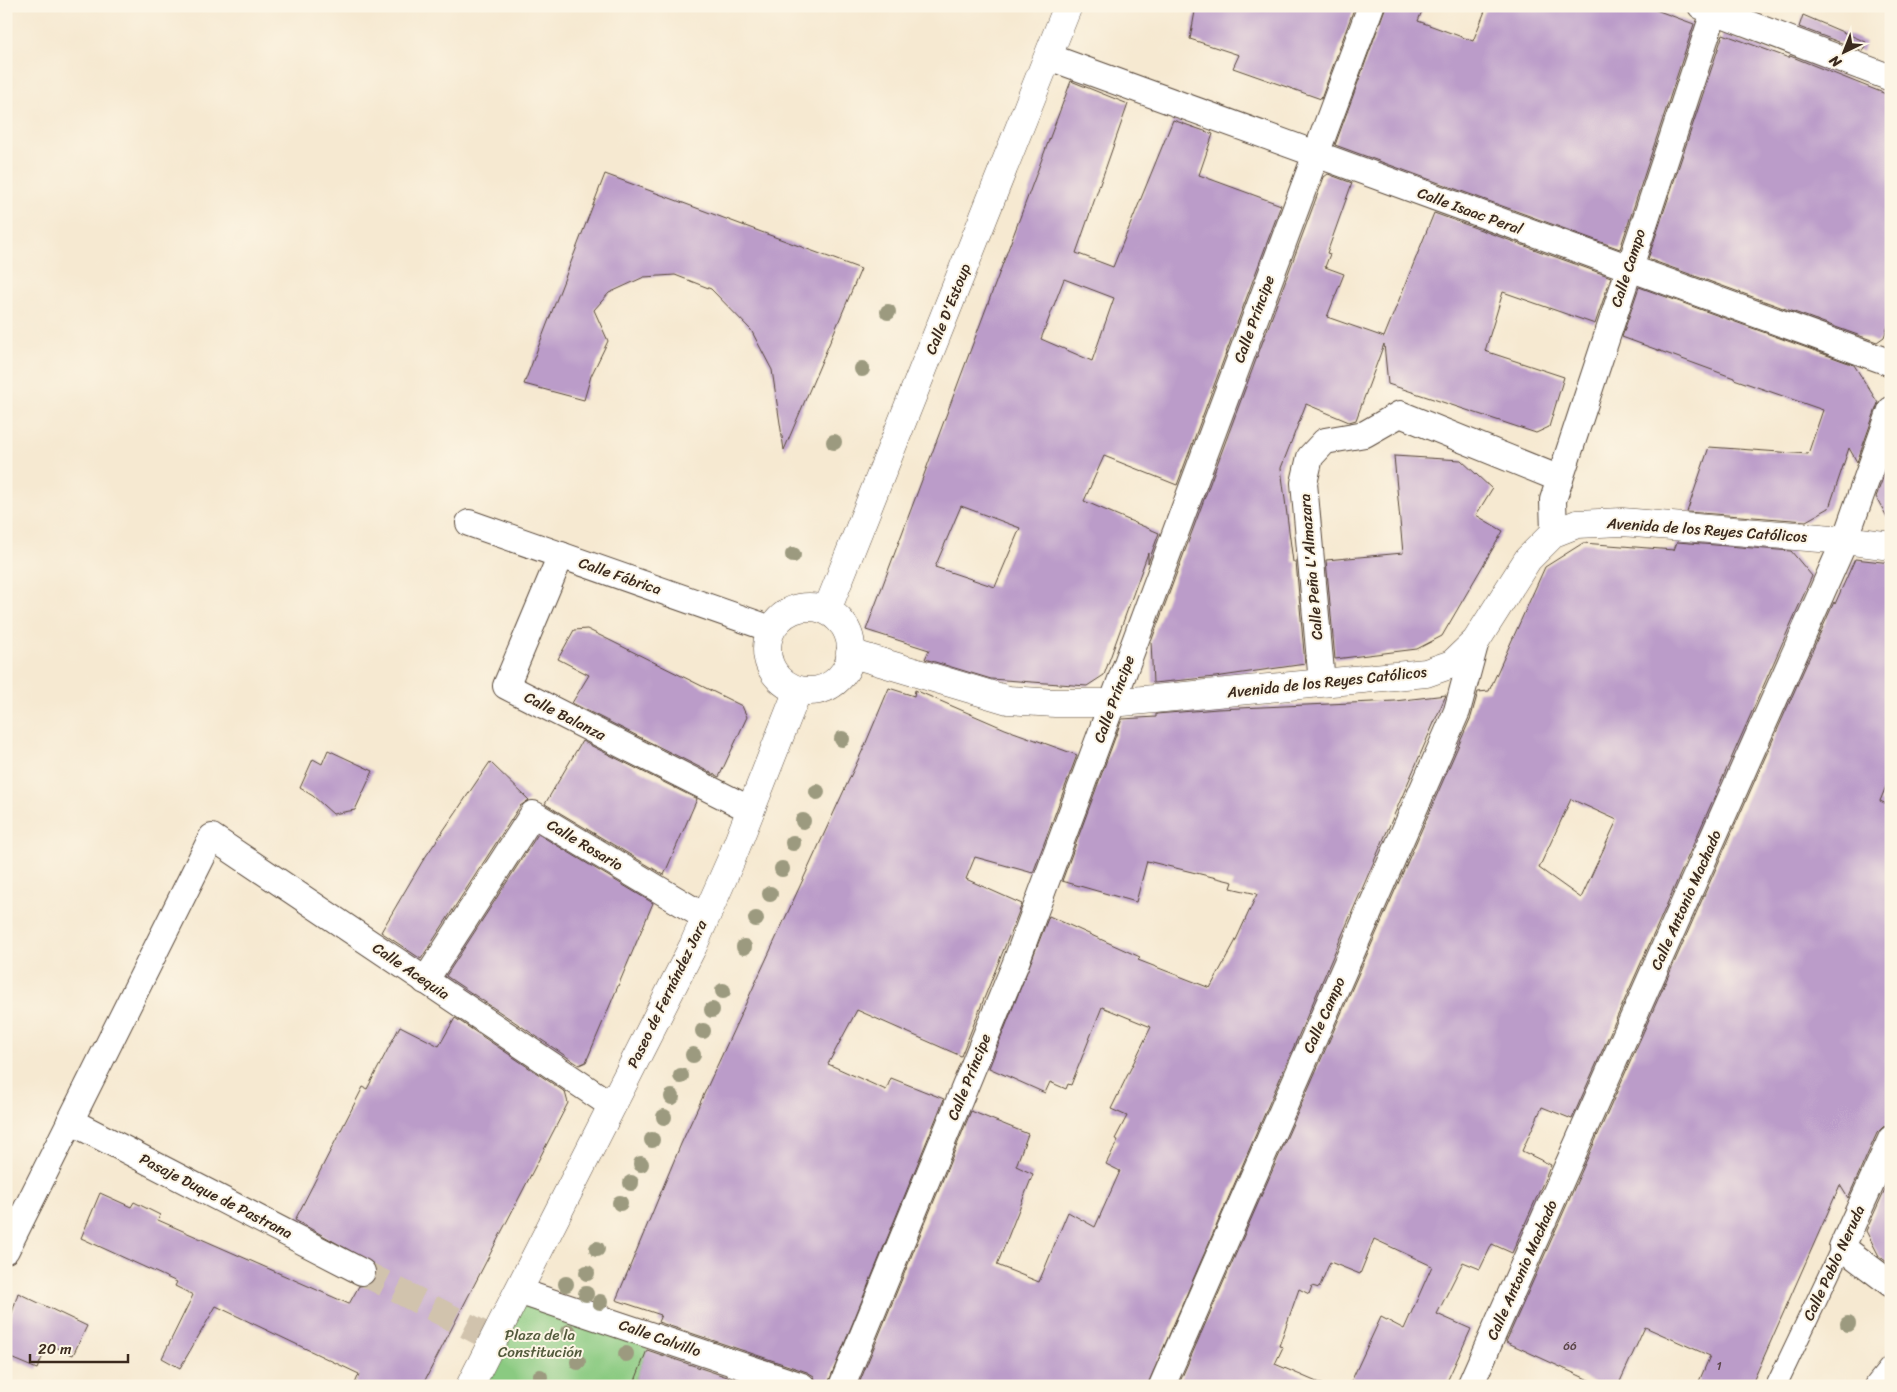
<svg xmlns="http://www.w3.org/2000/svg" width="1897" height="1392" viewBox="0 0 1897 1392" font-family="Sriracha,sans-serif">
<rect width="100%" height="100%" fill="#fcf5e5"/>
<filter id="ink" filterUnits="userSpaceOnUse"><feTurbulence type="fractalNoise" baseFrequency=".02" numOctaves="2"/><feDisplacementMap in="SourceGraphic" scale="10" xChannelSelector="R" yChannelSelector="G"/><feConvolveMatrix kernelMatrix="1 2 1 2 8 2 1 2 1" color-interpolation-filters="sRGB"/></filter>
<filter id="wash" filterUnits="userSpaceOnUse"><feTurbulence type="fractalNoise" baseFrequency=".0096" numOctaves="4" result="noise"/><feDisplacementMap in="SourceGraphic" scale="20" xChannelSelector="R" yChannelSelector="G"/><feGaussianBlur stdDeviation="1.12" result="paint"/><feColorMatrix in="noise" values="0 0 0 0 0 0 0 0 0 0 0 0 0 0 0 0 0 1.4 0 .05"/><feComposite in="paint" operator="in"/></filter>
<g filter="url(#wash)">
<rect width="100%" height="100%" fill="#f6e9d1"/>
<path fill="#8aca81" stroke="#627a50" d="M518 1291 653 1336 633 1386H470Z"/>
<g id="blocks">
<g fill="#bb9cc9" fill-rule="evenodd">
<path d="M1196 6H1355L1321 99 1233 68 1239 55 1190 39Z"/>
<path d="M1386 6H1424L1418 21 1473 41 1487 6H1645L1694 24 1620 249 1335 145Z"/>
<path d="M1803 15 1866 42 1863 51 1799 27Z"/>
<path d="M1723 34 1789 58 1790 56 1891 96V318L1884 337 1877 342 1648 259Z"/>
<path d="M1071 81 1128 104 1076 253 1113 267 1173 120 1213 134 1199 175 1281 205 1177 485 1104 456 1084 501 1159 533 1148 563V553L1104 675 1087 686 991 679 925 659 929 650 866 630ZM1064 279 1114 298 1092 361 1041 339ZM961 506 1020 528 995 587 935 567Z"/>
<path d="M605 174 861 269 784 450 772 370 751 330 711 289 675 275 644 277 609 293 594 310 608 341 591 376 584 400 524 384Z"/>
<path d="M1328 174 1352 183 1327 253 1330 254 1325 267 1344 274 1327 317 1384 337 1434 213 1611 277 1595 324 1503 292 1485 351 1564 377 1549 427 1536 433 1388 384 1384 344 1356 420 1349 422 1306 404 1281 468 1293 562H1296L1305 664 1215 677 1153 683 1151 642 1324 177Z"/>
<path d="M1639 287 1854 365 1878 403 1857 462 1849 448 1829 508 1806 521 1687 512 1709 447 1808 454 1823 410 1734 379V378L1622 337Z"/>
<path d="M1394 456 1461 460 1492 489 1476 515 1503 531 1442 636 1417 649 1335 659 1326 560 1403 553Z"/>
<path d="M1891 456V524L1876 497Z"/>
<path d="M1677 542 1791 551 1812 576 1572 1119 1542 1107 1522 1151 1551 1165 1512 1253 1492 1244 1480 1269 1463 1262 1437 1314 1471 1329 1445 1386H1349L1381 1317 1404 1329 1432 1266 1374 1239 1360 1274 1330 1262 1319 1288 1312 1286 1309 1294 1299 1289 1279 1346 1283 1347 1275 1364 1326 1386H1178L1471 717 1478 692 1489 691 1545 567 1583 543 1674 550ZM1571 799 1617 820 1581 898 1539 868Z"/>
<path d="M1855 559 1891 563V774L1880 801 1891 806V1124L1883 1127 1877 1133 1848 1198 1840 1185 1751 1386H1697L1710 1356 1645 1327 1618 1386H1602L1506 1342 1834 602 1835 604Z"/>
<path d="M587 629 742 706 747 717 719 777 572 703 589 675 558 659 574 630Z"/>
<path d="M889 688 914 696 915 690 1005 729 1077 755 1033 873 975 857 966 879 1022 904 961 1056 857 1010 828 1064 886 1090 891 1078 944 1099 827 1386H817L814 1376 807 1372 658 1322 661 1315 616 1300 681 1144 865 745Z"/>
<path d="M1446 695 1147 1386H858L971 1111 1028 1134 1016 1166 1033 1174 997 1265 1039 1282 1068 1212 1095 1227 1120 1171 1106 1164 1118 1140 1115 1139 1127 1116 1111 1109 1151 1027 1102 1007 1071 1085 1068 1084 1066 1089 1050 1082 1045 1093 989 1068 1049 916 1140 957 1138 960 1210 988 1235 942 1257 894 1231 888 1233 882 1147 861 1136 902 1062 881 1122 719 1156 717V714L1218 709 1395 701Z"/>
<path d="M582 741 697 799 664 875 545 804Z"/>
<path d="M328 750 373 771 355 810 333 814 313 796 300 788 313 759 322 764Z"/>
<path d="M490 762 529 800 520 806 421 959 381 932 422 862Z"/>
<path d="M538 834 653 903 586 1062 579 1065 446 976Z"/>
<path d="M455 1018 565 1092 568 1103 422 1386H354L359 1374 216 1306 180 1368 162 1358 193 1295 175 1286 177 1282 81 1238 100 1193 131 1207 134 1202 160 1215 158 1220 349 1304 359 1286 370 1285 375 1279 377 1271 374 1264 295 1220 363 1087 367 1089 400 1026 439 1046Z"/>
<path d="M1891 1176V1265L1879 1256 1866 1231Z"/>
<path d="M18 1293 87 1326 73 1355 48 1344 37 1369 6 1356V1333Z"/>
<path d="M647 1350 754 1386H633Z"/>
</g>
</g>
</g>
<g filter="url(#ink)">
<use href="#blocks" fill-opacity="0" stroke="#574739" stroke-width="1"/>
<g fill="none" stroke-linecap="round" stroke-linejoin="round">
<path stroke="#d1c3ad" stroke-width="26" stroke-dasharray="26 13" stroke-linecap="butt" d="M362 1272 493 1339"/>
<g stroke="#574739" stroke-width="22">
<path id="pedestrian" d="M1776 1386 1842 1247"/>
</g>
<g stroke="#574739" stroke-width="28">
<g id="minor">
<path d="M1701 6 1891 78"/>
<path d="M1049 57 1891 363"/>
<path d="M469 523 771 629"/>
<path d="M1554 533 1553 500 1560 479 1716 6"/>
<path d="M561 555 506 686 751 810"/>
<path d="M1322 683 1304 483 1310 457 1325 441 1365 434 1400 414 1560 479"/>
<path d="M425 981 533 814 705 917"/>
<path d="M70 1121 362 1272"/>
<path d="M1891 1139 1842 1247 1891 1284"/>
<path d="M6 1250 212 837 611 1105"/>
<path d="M518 1291 802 1386"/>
<path d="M842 1386 1015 965 1371 6"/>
<path d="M1162 1386 1457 711 1476 641"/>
<path d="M1470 1386 1845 540 1891 410"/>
<path d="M1878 1386 1891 1370"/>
</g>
</g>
<g stroke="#574739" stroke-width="29">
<g id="primary">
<circle cx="809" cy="649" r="42"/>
<path d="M827 610 1068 6"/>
<path d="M850 653 1008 700 1055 703H1112L1426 673 1452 664 1476 641 1528 559 1554 533 1577 524 1622 522 1845 540 1891 546"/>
<path d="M470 1386 693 946 731 860 798 690"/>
</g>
</g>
<use href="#pedestrian" stroke="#fff" stroke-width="20"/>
<use href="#minor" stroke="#fff" stroke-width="26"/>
<use href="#primary" stroke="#fff" stroke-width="28"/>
</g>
<g fill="#9c9a7f">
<circle cx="888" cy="312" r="8"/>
<circle cx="862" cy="369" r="8"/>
<circle cx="834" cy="442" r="8"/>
<circle cx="793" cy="555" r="8"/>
<circle cx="842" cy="739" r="8"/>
<circle cx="817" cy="792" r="8"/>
<circle cx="803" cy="821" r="8"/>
<circle cx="793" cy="843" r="8"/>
<circle cx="782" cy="869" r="8"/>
<circle cx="770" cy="894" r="8"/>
<circle cx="756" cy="919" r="8"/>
<circle cx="744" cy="947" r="8"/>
<circle cx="723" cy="991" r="8"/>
<circle cx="712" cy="1010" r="8"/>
<circle cx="703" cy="1031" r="8"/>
<circle cx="693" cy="1055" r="8"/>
<circle cx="681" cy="1076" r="8"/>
<circle cx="672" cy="1097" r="8"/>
<circle cx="664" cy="1117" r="8"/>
<circle cx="652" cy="1140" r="8"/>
<circle cx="641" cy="1164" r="8"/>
<circle cx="631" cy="1183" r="8"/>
<circle cx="620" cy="1203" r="8"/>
<circle cx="597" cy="1249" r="8"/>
<circle cx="587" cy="1273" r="8"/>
<circle cx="566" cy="1284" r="8"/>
<circle cx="586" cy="1294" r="8"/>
<circle cx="600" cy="1302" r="8"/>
<circle cx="1848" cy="1324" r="8"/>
<circle cx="569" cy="1332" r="8"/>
<circle cx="626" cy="1354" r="8"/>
<circle cx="578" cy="1362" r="8"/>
<circle cx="540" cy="1377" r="8"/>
</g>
</g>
<g text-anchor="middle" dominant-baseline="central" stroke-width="4" stroke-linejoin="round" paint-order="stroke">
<g font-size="12" fill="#5b4649">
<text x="1570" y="1346">66</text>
<text x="1719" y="1366">1</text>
</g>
<g font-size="15" fill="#3b2a1e" stroke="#fcf5e5">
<text transform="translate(1470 211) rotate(20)">Calle Isaac Peral</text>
<text transform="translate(1628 268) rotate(-72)">Calle Campo</text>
<text transform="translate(948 309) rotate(-68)">Calle D'Estoup</text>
<text transform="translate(1254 319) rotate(-70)">Calle Príncipe</text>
<text transform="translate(1707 530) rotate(4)">Avenida de los Reyes Católicos</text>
<text transform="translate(1311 567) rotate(-95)">Calle Peña L'Almazara</text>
<text transform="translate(620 576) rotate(19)">Calle Fábrica</text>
<text transform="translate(1327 682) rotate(-6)">Avenida de los Reyes Católicos</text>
<text transform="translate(1114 699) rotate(-70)">Calle Príncipe</text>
<text transform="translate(565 716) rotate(27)">Calle Balanza</text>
<text transform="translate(585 845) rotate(31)">Calle Rosario</text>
<text transform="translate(1686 900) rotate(-66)">Calle Antonio Machado</text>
<text transform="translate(411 971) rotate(34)">Calle Acequia</text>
<text transform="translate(667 994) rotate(-64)">Paseo de Fernández Jara</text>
<text transform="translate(1324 1015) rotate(-66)">Calle Campo</text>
<text transform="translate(969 1077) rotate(-68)">Calle Príncipe</text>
<text transform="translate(216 1196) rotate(27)">Pasaje Duque de Pastrana</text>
<text transform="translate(1834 1263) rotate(-65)">Calle Pablo Neruda</text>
<text transform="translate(1522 1270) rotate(-66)">Calle Antonio Machado</text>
<text transform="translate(660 1338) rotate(19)">Calle Calvillo</text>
</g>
<g font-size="15" fill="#535a3c" stroke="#fcf5e5">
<text x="540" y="1335">Plaza de la<tspan x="540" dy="17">Constitución</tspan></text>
</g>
</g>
<rect width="1897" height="1392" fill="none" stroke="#fcf5e5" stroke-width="25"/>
<g transform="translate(1844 52) rotate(223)" stroke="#fcf5e5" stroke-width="4" paint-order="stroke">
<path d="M0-4L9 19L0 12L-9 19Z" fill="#3b2a1e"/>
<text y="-8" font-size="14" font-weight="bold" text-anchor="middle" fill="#3b2a1e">N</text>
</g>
<path d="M30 1354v8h98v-8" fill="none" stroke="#3b2a1e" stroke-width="2.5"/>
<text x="38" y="1354" font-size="15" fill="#3b2a1e" stroke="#fcf5e5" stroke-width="4" paint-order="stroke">20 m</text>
</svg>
